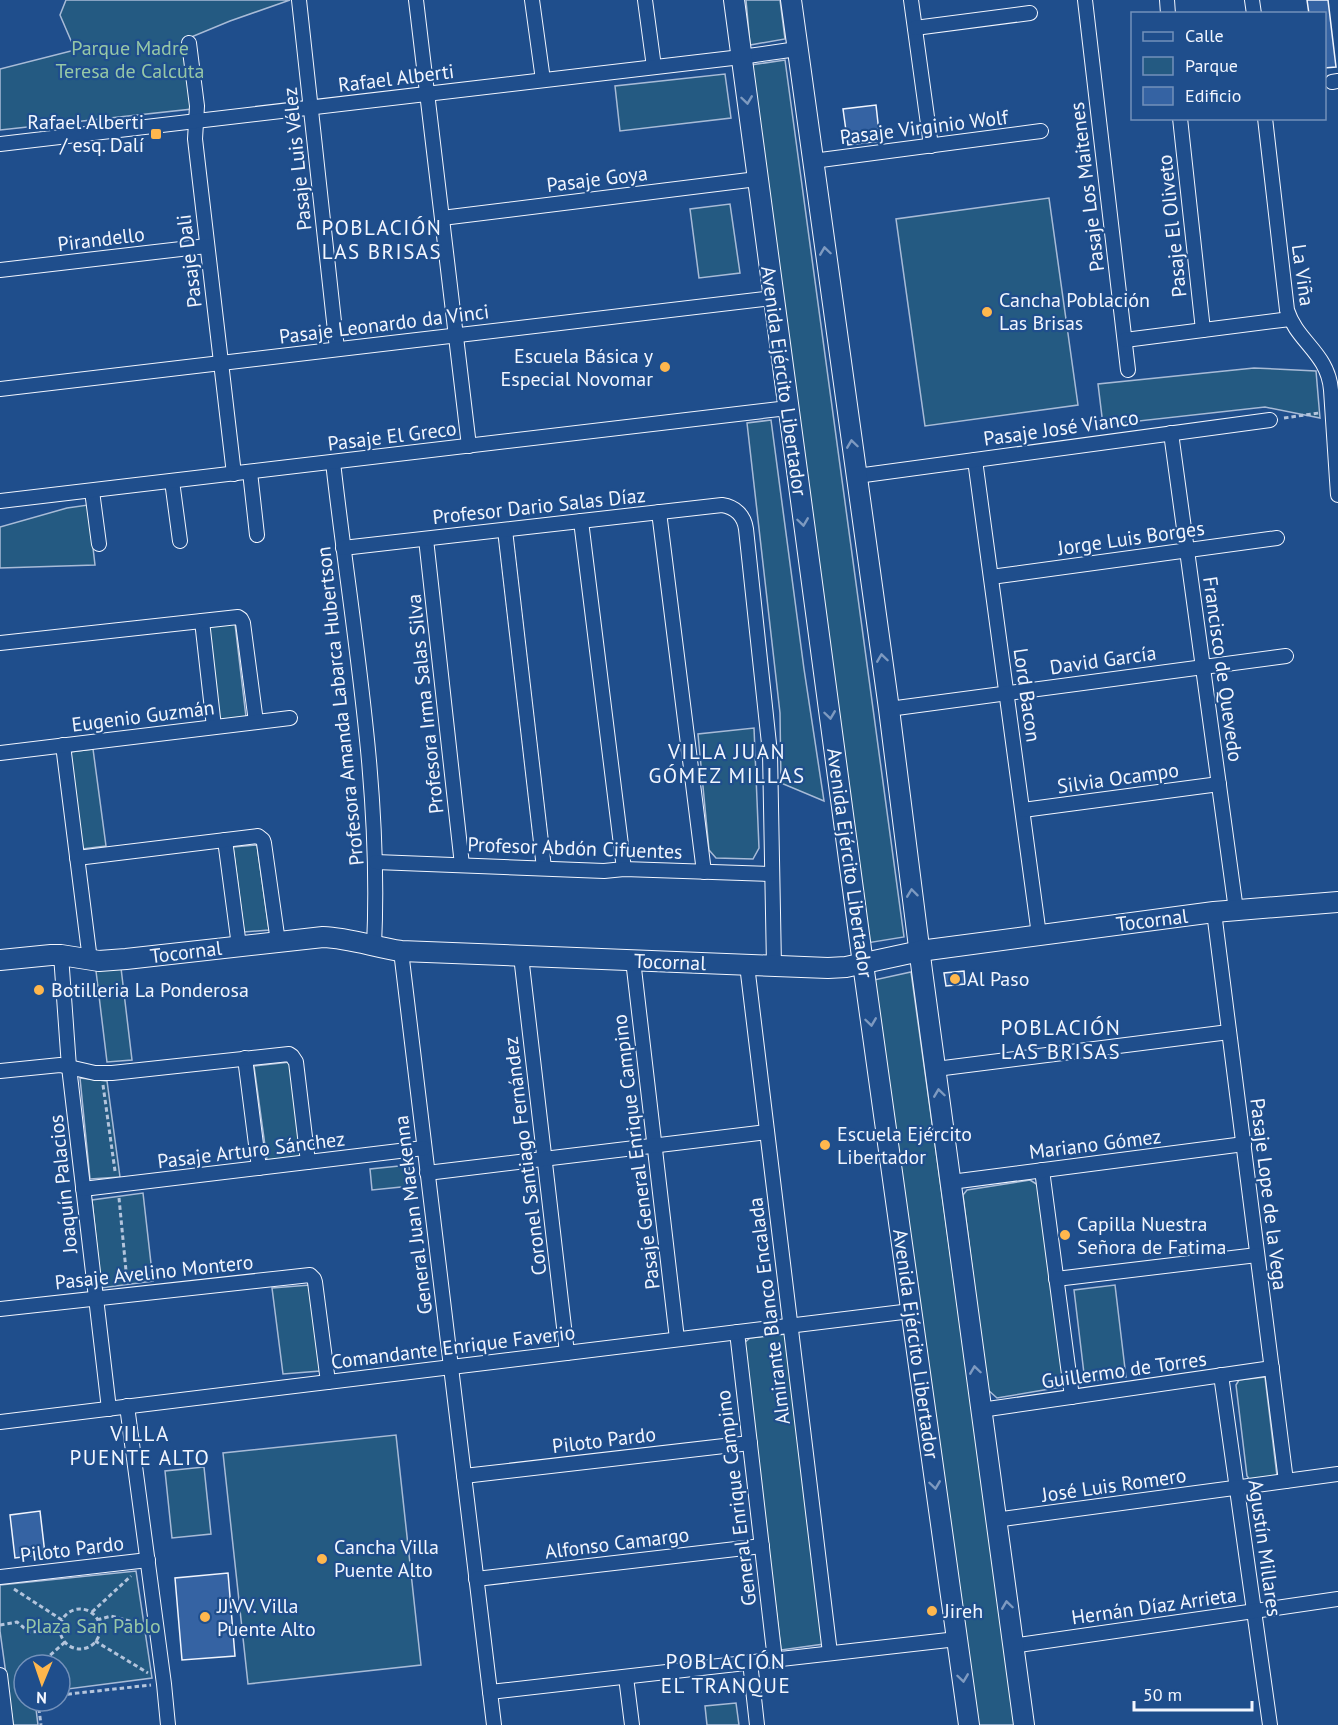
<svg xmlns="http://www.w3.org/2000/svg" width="1338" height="1725" viewBox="0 0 1338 1725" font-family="'PT Sans',sans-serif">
<rect width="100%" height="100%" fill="#1f4e8c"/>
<g fill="#245a82" stroke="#a8bbd7" stroke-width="1.5">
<path d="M66 0H290L230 21 184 40 192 109 0 130V69L75 50 60 15Z"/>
<path d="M746 0H780L785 39 750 45Z"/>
<path d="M785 60 904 937 867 943 751 65Z"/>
<path d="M725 74 731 118 620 131 615 86Z"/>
<path d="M1049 198 1078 405 925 426 896 219Z"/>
<path d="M730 204 740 273 699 278 690 209Z"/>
<path d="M1254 368 1316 371 1320 418 1265 407 1103 425 1098 384Z"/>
<path d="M771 420 804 669 824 801 781 783 780 713 747 423Z"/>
<path d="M88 505 95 565 0 568V527L67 508Z"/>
<path d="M235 624 246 717 217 720 208 631 212 625Z"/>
<path d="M754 728 759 848 753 859 716 858 709 850 698 734Z"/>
<path d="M93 749 106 846 82 849 70 752Z"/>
<path d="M257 845 269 930 244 932 233 847Z"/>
<path d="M121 968 132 1060 107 1062 96 971Z"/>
<path d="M911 972 1016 1725H974L874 980Z"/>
<path d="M290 1062 301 1158 267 1160 254 1066Z"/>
<path d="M80 1078 107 1081 120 1177 90 1179Z"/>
<path d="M409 1165 411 1186 372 1190 370 1169Z"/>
<path d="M1030 1180 1038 1185 1065 1380 1061 1387 997 1398 987 1389 963 1195 967 1190Z"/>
<path d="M143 1193 153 1281 101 1288 92 1200Z"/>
<path d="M310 1285 320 1371 283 1374 272 1288Z"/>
<path d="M1115 1285 1126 1377 1085 1382 1074 1290Z"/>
<path d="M786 1334 824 1644 781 1650 743 1344 750 1338Z"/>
<path d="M1265 1377 1277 1476 1250 1480 1247 1476 1236 1385 1239 1380Z"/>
<path d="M396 1435 421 1665 248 1684 223 1453Z"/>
<path d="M204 1467 211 1534 172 1538 165 1471Z"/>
<path d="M136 1571 152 1678 60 1690V1665H24V1701H35L38 1725H13L0 1631V1585Z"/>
<path d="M736 1703 739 1725H707L705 1706Z"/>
</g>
<g fill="#3563a3" stroke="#f2f6ff" stroke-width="1.5">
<path d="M1307 0H1328L1336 67 1324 68V14H1309Z"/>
<path d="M876 105 880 141 848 145 843 109Z"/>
<path d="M964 971 965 984 946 986 944 973Z"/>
<path d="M40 1511 45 1554 15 1558 10 1515Z"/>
<path d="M228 1573 235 1656 182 1660 175 1578Z"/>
</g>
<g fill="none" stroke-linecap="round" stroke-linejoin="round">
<g stroke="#f2f6ff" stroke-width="16">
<g id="street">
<path d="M299 0 337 349"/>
<path d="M416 0 469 446"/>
<path d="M532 0 543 80"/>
<path d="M645 0 654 67"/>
<path d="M911 0 931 146"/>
<path d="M1085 0 1128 370"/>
<path d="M1167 0 1168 14"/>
<path d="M1252 0 1254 14"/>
<path d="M915 28 1030 13"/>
<path d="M189 43 197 106 195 139 234 474"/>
<path d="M1332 82 1338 81"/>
<path d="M1180 118 1203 330"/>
<path d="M1265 118 1287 310C1297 342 1328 353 1331 390L1338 495"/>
<path d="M0 144 741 57 797 49"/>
<path d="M813 161 1041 131"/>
<path d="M442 218 757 179"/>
<path d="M0 270 207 246"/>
<path d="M1125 340 1290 319"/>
<path d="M0 389 773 298"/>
<path d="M1171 433 1236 910"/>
<path d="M975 460 1039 935"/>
<path d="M333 462C351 623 382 784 374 946"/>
<path d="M250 472 257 535"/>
<path d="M857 476 1270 420"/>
<path d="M172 481 180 541"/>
<path d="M92 491 99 544"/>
<path d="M0 501 788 408"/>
<path d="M659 512 704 872"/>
<path d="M581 521 624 869"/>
<path d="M505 530 544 868"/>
<path d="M426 539 462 865"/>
<path d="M343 548 722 505C735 507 744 515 746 529L770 753 774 966"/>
<path d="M991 577 1277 538"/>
<path d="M202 621 214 727"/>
<path d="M0 643 238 617 241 619 243 623 256 722"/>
<path d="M889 709 1286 656"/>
<path d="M63 745 90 960"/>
<path d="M0 753 290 718"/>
<path d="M1023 810 1219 784"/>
<path d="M225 840 239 946"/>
<path d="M77 858 258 836 263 840 264 843 278 942"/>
<path d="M376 862 604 871 624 869 772 874"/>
<path d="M1214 912 1286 1481"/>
<path d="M401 951 494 1725"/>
<path d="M61 955 69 1067 109 1409"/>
<path d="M521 956 567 1353"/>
<path d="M633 960 677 1339"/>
<path d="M747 965 830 1653"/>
<path d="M245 1058 259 1168"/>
<path d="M936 1069 1229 1032"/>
<path d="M0 1071 60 1065 95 1073H112L289 1054 292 1056 296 1062 308 1162"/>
<path d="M1042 1170 1072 1397"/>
<path d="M427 1173 767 1132"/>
<path d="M951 1182 1244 1144"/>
<path d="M83 1189 424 1148"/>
<path d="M1056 1279 1257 1255"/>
<path d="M0 1309 310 1275 314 1279 315 1282 328 1382"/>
<path d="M737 1332 775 1660"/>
<path d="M1221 1375 1270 1725"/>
<path d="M127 1406 164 1684 168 1725"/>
<path d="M981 1410 1272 1368"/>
<path d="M0 1422 911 1311"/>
<path d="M464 1476 750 1443"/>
<path d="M995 1520 1338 1474"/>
<path d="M0 1577 148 1560"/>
<path d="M476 1579 762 1546"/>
<path d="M1012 1646 1338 1599"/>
<path d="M750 1662 757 1725"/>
<path d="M0 1675 6 1725"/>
<path d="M626 1677 632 1725"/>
<path d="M490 1692 957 1639"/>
</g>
</g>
<g stroke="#f2f6ff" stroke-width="22">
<g id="secondary">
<path d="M734 0 863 964 969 1725"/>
<path d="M791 0 889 709 922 971 1024 1725"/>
<path d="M0 960 51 955H61L99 961 126 959 323 937C350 938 374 947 401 951L828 968 846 967 920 951 1214 912 1338 902"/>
</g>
</g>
<g stroke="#b3c4dc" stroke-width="3" stroke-dasharray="4.5 3" stroke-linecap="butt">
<path d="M1284 418 1319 413"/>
<path d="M103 1085 115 1171"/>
<path d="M119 1198 127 1281"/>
<path d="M14 1589 62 1620"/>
<circle cx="80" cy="1629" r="20"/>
<path d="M92 1612 131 1576"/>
<path d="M97 1620 111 1616 144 1625"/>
<path d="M0 1625 17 1622 29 1632 60 1630"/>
<path d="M95 1641 148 1673"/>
<path d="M39 1665 65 1642"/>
<path d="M60 1695 151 1685"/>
<path d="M38 1701 41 1725"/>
</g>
<use href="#street" stroke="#1f4e8c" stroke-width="14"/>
<use href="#secondary" stroke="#1f4e8c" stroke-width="20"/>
</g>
<defs><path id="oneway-chevron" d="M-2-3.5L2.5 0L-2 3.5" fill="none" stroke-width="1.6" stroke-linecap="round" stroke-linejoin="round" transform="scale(1.5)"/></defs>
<g stroke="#7e9ac0">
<use href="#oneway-chevron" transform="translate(747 100) rotate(82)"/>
<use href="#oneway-chevron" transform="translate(825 251) rotate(-98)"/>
<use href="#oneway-chevron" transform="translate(852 444) rotate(-98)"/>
<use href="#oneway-chevron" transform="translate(803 522) rotate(82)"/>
<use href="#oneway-chevron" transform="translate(882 658) rotate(-98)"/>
<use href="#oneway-chevron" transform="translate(830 715) rotate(82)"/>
<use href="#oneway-chevron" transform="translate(912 893) rotate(-97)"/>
<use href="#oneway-chevron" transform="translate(871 1022) rotate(82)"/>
<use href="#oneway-chevron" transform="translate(939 1093) rotate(-98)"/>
<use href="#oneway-chevron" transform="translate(975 1370) rotate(-98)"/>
<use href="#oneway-chevron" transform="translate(935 1485) rotate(82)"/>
<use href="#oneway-chevron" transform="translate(1007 1605) rotate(-98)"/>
<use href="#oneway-chevron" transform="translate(963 1678) rotate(82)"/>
</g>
<g fill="#ffb74d" stroke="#1f4e8c" stroke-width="2">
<rect x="150" y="128" width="12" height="12" rx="3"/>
<circle cx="987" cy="312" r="6"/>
<circle cx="665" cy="367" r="6"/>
<circle cx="955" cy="979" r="6"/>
<circle cx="39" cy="990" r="6"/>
<circle cx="825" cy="1145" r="6"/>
<circle cx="1065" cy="1235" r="6"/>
<circle cx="322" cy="1559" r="6"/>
<circle cx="932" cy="1611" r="6"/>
<circle cx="205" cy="1617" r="6"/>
</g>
<g text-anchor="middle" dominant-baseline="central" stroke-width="4.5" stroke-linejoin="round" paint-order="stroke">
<g font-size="20" fill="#97c8a6" stroke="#1f4e8c">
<text x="130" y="48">Parque Madre<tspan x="130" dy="23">Teresa de Calcuta</tspan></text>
<text x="93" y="1626">Plaza San Pablo</text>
</g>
<g font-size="20" fill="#f2f6ff" stroke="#1f4e8c">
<text transform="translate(396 78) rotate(-7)">Rafael Alberti</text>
<text transform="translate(924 127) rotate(-7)">Pasaje Virginio Wolf</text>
<text transform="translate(297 159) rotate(-96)">Pasaje Luis Vélez</text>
<text transform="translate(597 179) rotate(-7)">Pasaje Goya</text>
<text transform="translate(1087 187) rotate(-97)">Pasaje Los Maitenes</text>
<text transform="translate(1172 226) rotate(-96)">Pasaje El Oliveto</text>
<text transform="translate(101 239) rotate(-7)">Pirandello</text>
<text transform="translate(189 261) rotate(-97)">Pasaje Dali</text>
<text transform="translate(1303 275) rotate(82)">La Viña</text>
<text transform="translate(384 324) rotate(-7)">Pasaje Leonardo da Vinci</text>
<text transform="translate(784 381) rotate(82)">Avenida Ejército Libertador</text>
<text transform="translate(1061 428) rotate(-8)">Pasaje José Vianco</text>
<text transform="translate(392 436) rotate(-7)">Pasaje El Greco</text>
<text transform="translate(539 506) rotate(-6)">Profesor Dario Salas Díaz</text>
<text transform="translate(1131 538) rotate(-8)">Jorge Luis Borges</text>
<text transform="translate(1103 660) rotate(-8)">David García</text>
<text transform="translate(1223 669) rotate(82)">Francisco de Quevedo</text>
<text transform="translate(1027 695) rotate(82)">Lord Bacon</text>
<text transform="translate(425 704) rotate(-96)">Profesora Irma Salas Silva</text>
<text transform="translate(340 706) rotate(-96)">Profesora Amanda Labarca Hubertson</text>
<text transform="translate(143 716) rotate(-7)">Eugenio Guzmán</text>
<text transform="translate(1118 778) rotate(-8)">Silvia Ocampo</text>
<text transform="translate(575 848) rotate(2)">Profesor Abdón Cifuentes</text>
<text transform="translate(850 863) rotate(82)">Avenida Ejército Libertador</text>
<text transform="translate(1152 920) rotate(-7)">Tocornal</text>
<text transform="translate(186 952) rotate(-7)">Tocornal</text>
<text transform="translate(670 962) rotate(2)">Tocornal</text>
<text transform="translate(1095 1144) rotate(-7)">Mariano Gómez</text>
<text transform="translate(251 1150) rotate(-7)">Pasaje Arturo Sánchez</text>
<text transform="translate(636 1152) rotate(-97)">Pasaje General Enrique Campino</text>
<text transform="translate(525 1156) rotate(-97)">Coronel Santiago Fernández</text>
<text transform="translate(63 1184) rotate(-96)">Joaquín Palacios</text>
<text transform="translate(1269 1194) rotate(83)">Pasaje Lope de la Vega</text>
<text transform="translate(413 1215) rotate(-97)">General Juan Mackenna</text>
<text transform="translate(154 1272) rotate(-6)">Pasaje Avelino Montero</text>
<text transform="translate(769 1311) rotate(-97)">Almirante Blanco Encalada</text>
<text transform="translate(916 1344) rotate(82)">Avenida Ejército Libertador</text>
<text transform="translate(453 1347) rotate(-7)">Comandante Enrique Faverio</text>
<text transform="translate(1124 1370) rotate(-8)">Guillermo de Torres</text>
<text transform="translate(604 1440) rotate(-7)">Piloto Pardo</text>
<text transform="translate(1114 1485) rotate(-8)">José Luis Romero</text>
<text transform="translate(736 1498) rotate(-97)">General Enrique Campino</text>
<text transform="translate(617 1543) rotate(-7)">Alfonso Camargo</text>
<text transform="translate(1265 1548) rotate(82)">Agustín Millares</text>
<text transform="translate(72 1549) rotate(-7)">Piloto Pardo</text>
<text transform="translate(1154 1606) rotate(-8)">Hernán Díaz Arrieta</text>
</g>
<g font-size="20" fill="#f2f6ff" stroke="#1f4e8c" text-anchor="start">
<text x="144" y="122" text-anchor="end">Rafael Alberti<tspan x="144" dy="23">/ esq. Dalí</tspan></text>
<text x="999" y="300">Cancha Población<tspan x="999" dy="23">Las Brisas</tspan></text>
<text x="653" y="356" text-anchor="end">Escuela Básica y<tspan x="653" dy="23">Especial Novomar</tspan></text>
<text x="967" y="979">Al Paso</text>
<text x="51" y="990">Botilleria La Ponderosa</text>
<text x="837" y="1134">Escuela Ejército<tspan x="837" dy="23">Libertador</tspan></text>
<text x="1077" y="1224">Capilla Nuestra<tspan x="1077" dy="23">Señora de Fatima</tspan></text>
<text x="334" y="1547">Cancha Villa<tspan x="334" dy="23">Puente Alto</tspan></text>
<text x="217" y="1606">JJ.VV. Villa<tspan x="217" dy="23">Puente Alto</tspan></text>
<text x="944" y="1611">Jireh</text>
</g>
<g font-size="21" letter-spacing="1.5" fill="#f2f6ff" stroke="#1f4e8c">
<text x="382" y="227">POBLACIÓN<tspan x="382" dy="24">LAS BRISAS</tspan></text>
<text x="727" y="751">VILLA JUAN<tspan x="727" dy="24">GÓMEZ MILLAS</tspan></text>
<text x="1061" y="1027">POBLACIÓN<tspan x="1061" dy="24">LAS BRISAS</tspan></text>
<text x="140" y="1433">VILLA<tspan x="140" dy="24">PUENTE ALTO</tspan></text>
<text x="726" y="1661">POBLACIÓN<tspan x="726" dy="24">EL TRANQUE</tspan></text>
</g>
</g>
<rect x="1131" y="12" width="195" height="108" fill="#1f4e8c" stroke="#7391ba" stroke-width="1.5"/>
<rect x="1143" y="32" width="30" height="9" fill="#1f4e8c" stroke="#7391ba" stroke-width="1.5"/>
<text x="1185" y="42" font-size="18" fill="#f2f6ff">Calle</text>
<rect x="1143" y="57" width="30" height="18" fill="#245a82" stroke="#7391ba" stroke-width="1.5"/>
<text x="1185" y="72" font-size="18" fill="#f2f6ff">Parque</text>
<rect x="1143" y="87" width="30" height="18" fill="#3563a3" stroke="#7391ba" stroke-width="1.5"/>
<text x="1185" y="102" font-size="18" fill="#f2f6ff">Edificio</text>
<g transform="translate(42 1683) rotate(182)"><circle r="28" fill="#1f4e8c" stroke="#7391ba" stroke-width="1.5"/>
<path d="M0-4.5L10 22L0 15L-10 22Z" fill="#ffb74d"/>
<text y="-9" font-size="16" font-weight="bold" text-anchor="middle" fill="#f2f6ff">N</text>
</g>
<path d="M1134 1701v9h118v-9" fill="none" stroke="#f2f6ff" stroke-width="3"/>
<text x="1143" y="1701" font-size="18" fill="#f2f6ff" stroke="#1f4e8c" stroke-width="4.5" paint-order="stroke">50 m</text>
</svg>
